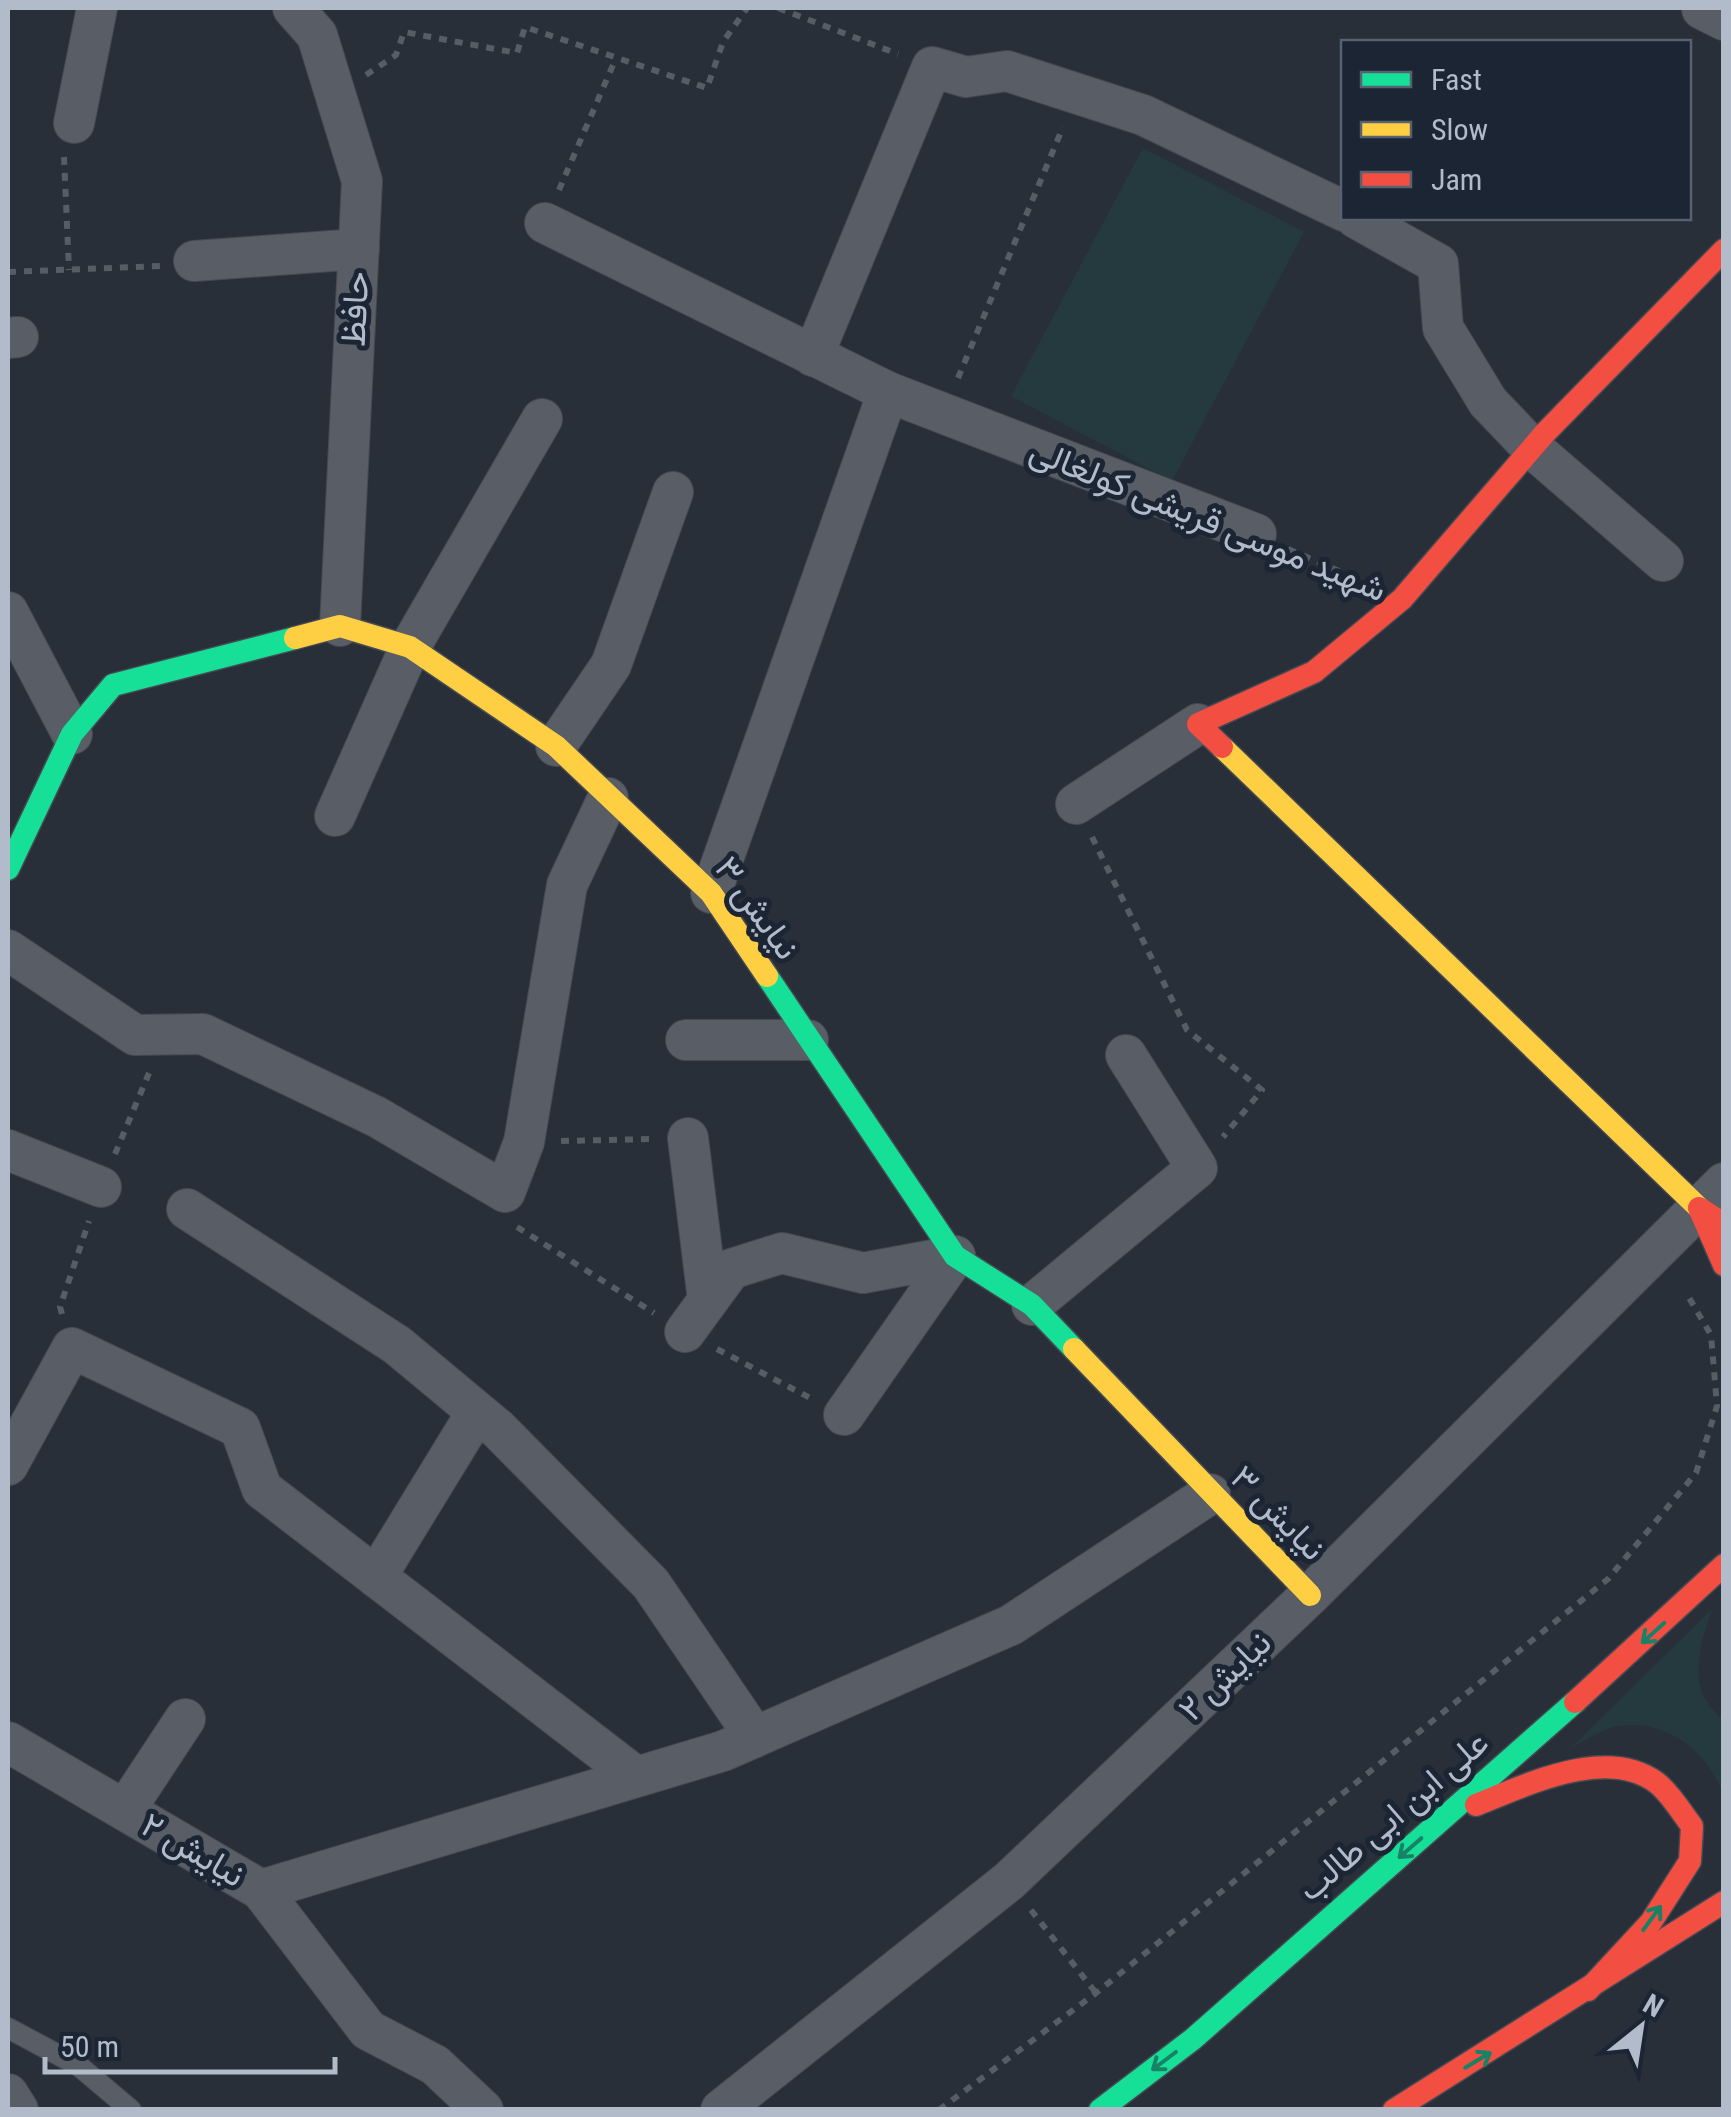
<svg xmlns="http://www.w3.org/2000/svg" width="1731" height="2117" viewBox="0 0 1731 2117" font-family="'Roboto Condensed',Vazirmatn,sans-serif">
<rect width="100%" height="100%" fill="#282f39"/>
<g fill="#253a3f">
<path d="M1143 148 1304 232 1172 481 1011 396Z"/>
<path d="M1712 1609C1699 1647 1685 1691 1723 1719V1796C1711 1752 1663 1716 1615 1727 1600 1730 1585 1741 1572 1747Z"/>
</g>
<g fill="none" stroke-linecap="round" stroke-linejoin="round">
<g stroke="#454a51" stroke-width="22">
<path id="lane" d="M8 2028 79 2066 131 2110"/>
</g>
<g stroke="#454a51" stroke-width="42">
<g id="street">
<path d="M293 8 317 35 362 181 340 626"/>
<path d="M1702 9 1724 20"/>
<path d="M74 123 97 8"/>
<path d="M1356 218 1438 264 1443 328 1488 402 1532 448 1663 561"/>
<path d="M545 223 888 392 1256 534"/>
<path d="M194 261 359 249"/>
<path d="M8 338 18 337"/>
<path d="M813 356 932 67 966 77 1007 71 1143 115 1344 211"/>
<path d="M8 612 72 734"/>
<path d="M556 746 611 665 673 492"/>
<path d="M1076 804 1198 724"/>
<path d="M335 816 410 647 542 419"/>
<path d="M711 893 888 392"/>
<path d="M8 950 135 1035 203 1034 377 1117 505 1192 524 1142 567 885 608 798"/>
<path d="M686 1040H808"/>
<path d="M688 1138 708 1300"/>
<path d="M8 1150 101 1187"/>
<path d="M187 1209 397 1345 498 1429 651 1584 755 1737"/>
<path d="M1032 1305 1197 1168 1126 1055"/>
<path d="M685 1332 731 1269 782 1253 863 1273 955 1256"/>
<path d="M844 1415 955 1256"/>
<path d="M8 1465 72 1348 240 1428 262 1489 635 1776"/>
<path d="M376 1577 477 1412"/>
<path d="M8 1742 261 1890 368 2030 435 2065 483 2110"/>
<path d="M125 1810 185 1719"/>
<path d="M261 1890 723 1751 1011 1625 1210 1494"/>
<path d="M8 2094 18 2110"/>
<path d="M721 2110 1009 1881 1310 1595 1724 1183"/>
</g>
</g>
<g stroke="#454a51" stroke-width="25">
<g id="fast">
<path d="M8 869 72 734 113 685 295 638"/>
<path d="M767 976 955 1256 1032 1305 1074 1349"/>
<path d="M1100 2110 1193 2039 1575 1702"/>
</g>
</g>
<g stroke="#454a51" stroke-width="25">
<g id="slow">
<path d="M295 638 340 626 410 647 556 746 711 893 767 976"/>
<path d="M1222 747 1699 1208"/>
<path d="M1074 1349 1310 1595"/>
</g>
</g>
<g stroke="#454a51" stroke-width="25">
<g id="jam">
<path d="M1222 747 1198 724 1314 672 1402 599 1545 433 1724 250"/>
<path d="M1724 1224 1699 1208 1724 1265"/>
<path d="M1575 1702 1724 1565"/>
<path d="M1476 1805C1526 1785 1607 1745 1657 1783 1671 1794 1681 1812 1692 1826L1690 1861 1651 1922 1588 1990"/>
<path d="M1394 2110 1724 1902"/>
</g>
</g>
<g stroke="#565d64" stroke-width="6" stroke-dasharray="8 8" stroke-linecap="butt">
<path d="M778 8 898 54"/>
<path d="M366 75 396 55 404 32 517 53 525 27 707 88 723 42 747 8"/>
<path d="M64 157 69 270"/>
<path d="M559 190 616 58"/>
<path d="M8 272 160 266"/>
<path d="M958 378 1063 127"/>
<path d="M1288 549 1355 578"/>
<path d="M1092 837 1187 1030 1262 1090 1223 1137"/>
<path d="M561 1141 653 1139"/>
<path d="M115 1154 149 1073"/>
<path d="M517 1227 654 1313"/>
<path d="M62 1314 60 1307 89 1221"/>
<path d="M717 1349 812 1399"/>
<path d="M1031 1910 1096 1993"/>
<path d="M939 2110 1096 1993 1608 1579 1696 1473 1717 1406 1711 1335 1688 1296"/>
</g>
<use href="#lane" stroke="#595e66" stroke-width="20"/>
<use href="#street" stroke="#595e66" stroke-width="40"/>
<use href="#fast" stroke="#16e098" stroke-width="22"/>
<use href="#slow" stroke="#ffcf43" stroke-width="22"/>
<use href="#jam" stroke="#f24e42" stroke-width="22"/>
</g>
<defs><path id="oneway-shaft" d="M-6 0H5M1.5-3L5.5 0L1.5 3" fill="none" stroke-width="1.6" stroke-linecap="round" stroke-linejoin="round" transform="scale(2.5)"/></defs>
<g stroke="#188266">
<use href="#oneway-shaft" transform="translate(1653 1633) rotate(138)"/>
<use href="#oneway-shaft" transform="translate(1410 1848) rotate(139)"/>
<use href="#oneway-shaft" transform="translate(1652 1918) rotate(-54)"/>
<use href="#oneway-shaft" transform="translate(1478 2060) rotate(-31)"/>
<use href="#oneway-shaft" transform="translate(1164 2061) rotate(143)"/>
</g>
<g text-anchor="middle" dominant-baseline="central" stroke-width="10" stroke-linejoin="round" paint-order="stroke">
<g font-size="35" fill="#b2bbca" stroke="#1b2534">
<text transform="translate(355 309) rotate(-87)">حافظ</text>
<text transform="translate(1208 520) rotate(22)">شهید موسی قریشی کولغالی</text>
<text transform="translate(757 908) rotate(54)">نیایش ۳</text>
<text transform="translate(1278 1513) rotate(45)">نیایش ۳</text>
<text transform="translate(1225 1676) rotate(-44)">نیایش ۲</text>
<text transform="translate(1393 1816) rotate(-41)">علی ابن ابی طالب</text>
<text transform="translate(193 1850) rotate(30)">نیایش ۲</text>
</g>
</g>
<rect width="1731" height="2117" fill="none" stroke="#b2bbca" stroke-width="20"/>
<rect x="1341" y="40" width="350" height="180" fill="#1b2534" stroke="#576170" stroke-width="2.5"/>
<rect x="1361" y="72" width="50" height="15" fill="#16e098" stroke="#576170" stroke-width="2.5"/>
<text x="1431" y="90" font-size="30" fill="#b2bbca">Fast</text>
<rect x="1361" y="122" width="50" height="15" fill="#ffcf43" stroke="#576170" stroke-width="2.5"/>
<text x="1431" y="140" font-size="30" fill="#b2bbca">Slow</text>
<rect x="1361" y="172" width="50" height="15" fill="#f24e42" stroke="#576170" stroke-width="2.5"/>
<text x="1431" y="190" font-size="30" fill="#b2bbca">Jam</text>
<g transform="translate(1641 2027) rotate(30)" stroke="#1b2534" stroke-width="8" paint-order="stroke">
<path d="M0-8L18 38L0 25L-18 38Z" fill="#b2bbca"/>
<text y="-15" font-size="28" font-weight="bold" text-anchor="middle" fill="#b2bbca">N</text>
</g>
<path d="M45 2057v15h290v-15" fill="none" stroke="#b2bbca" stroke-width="5"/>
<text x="60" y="2057" font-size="30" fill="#b2bbca" stroke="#1b2534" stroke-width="8" paint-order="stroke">50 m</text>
</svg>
